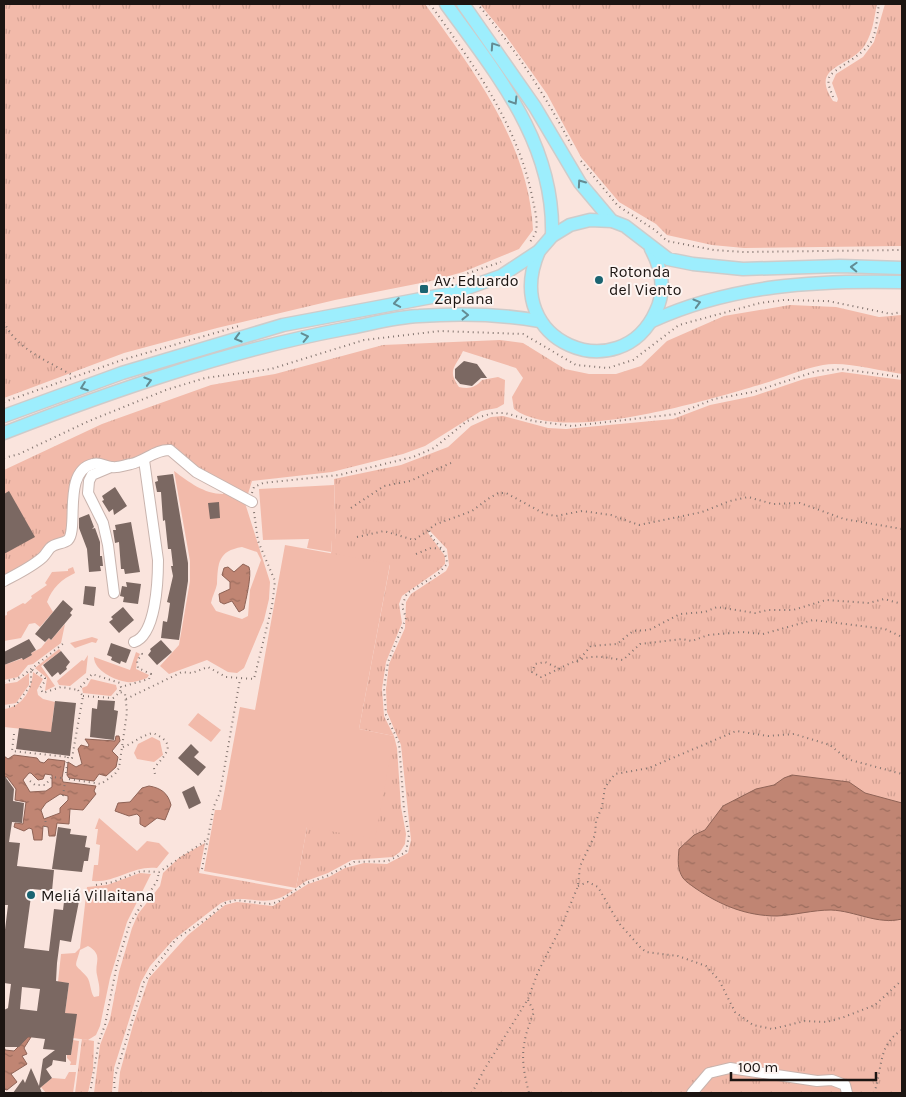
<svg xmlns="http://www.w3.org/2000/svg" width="906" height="1097" viewBox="0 0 906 1097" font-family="Karla,sans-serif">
<defs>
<pattern id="grass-tufts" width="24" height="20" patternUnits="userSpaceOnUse" patternTransform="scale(1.25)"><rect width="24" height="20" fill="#f2baaa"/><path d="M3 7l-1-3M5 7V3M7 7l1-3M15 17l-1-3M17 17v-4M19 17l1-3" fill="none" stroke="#cf9f91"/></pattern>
<pattern id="water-ripples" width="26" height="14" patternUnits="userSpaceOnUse" patternTransform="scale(1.25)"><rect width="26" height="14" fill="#c08573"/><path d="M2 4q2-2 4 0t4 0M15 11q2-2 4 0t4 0" fill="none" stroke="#9b6c5d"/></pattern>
</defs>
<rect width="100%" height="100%" fill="#fae4dd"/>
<g fill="url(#grass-tufts)">
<path d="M4 4H425C474 71 529 144 533 230L519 249 463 272 431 281 335 300 217 328 124 353 4 398Z"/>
<path d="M480 4H877C874 18 873 32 865 45 850 68 809 65 833 101L837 102 838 99 832 83 836 74 863 57 874 42 885 4H902V246L744 248 712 245 667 235 656 224 619 202 581 157 547 94 506 36Z"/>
<path d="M790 305 836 307 879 317 902 315V374C879 371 845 361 823 365 802 369 782 378 762 384 708 400 562 445 514 409L512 397 523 378 516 368 463 351C455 368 447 370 459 387 469 389 475 388 482 380L498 377 505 380 504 404 497 408 481 411 425 446 403 454 332 472 252 481 247 497 197 468 179 452 133 461 85 464C78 478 67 494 67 510 67 519 70 529 64 537 53 551 20 568 4 578V470L102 424 211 385 275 374 383 345 500 340 523 343 565 369 589 374H616L641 366 667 341 724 316Z"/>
<path d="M842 372 902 380V1093H118L120 1072 133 1025 149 978 188 935 225 905 237 902 273 906 308 884 329 877 345 868 364 863 387 864 408 853 411 840 401 745 387 712 386 689 389 664 405 628 406 602 411 594 446 571 449 565 447 549 430 531 428 533 445 556V564L439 570 402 596 399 604 402 623 386 662 382 689 384 716 394 736 397 748 401 807 406 834 405 844 400 852 393 857 352 860 328 873 306 881 296 888 307 827 394 736 359 729 390 565 331 554 332 540H336L334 479 401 465 448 447 471 426 491 417 503 416 548 428 566 429 673 419 710 405 754 396 804 379Z"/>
<path d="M205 843 199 873 293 890C265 912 248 891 221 903L173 940 150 966 141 982 114 1068 112 1093H94L100 1045 110 1019 119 972 132 928 138 914 160 886 163 873 180 857Z"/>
<path d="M82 1039 94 1041 93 1070 88 1093H75Z"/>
</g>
<g fill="#f2baaa" fill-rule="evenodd">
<path d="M174 471C189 482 204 494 223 494L224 491 245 503 270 582 269 599 264 620 244 668 237 673 228 672 207 660 169 674 160 666 179 645 190 581V561ZM242 547 257 552 261 560 250 590 248 616 242 619 216 611 211 603C212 596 216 590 217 584 218 563 218 551 242 547Z"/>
<path d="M334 485 336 540H332L331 552 307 548 309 539 263 540 259 489Z"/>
<path d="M285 545 390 564 359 729 394 736 375 839 307 827 296 888 204 871 215 810H221L240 707 255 710Z"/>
<path d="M73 567 75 573C62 579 52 588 47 602L53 612 40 627 35 623 29 624 21 638 4 641V616L7 615V612L23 603 25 604 32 598 31 596 47 585 45 583 52 572 68 571V569Z"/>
<path d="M65 624 61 643 33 664 28 665 18 677 4 680V665L32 655 31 653 41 648 49 638 51 640Z"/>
<path d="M92 637 98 639 96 643 92 642 75 648 70 643Z"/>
<path d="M59 649 61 651 41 666 55 686 45 691 47 678 35 668Z"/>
<path d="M136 652 140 654 137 660 136 669 149 675 147 678C141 680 134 683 127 682 115 680 94 671 94 657L130 670Z"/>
<path d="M88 655 86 673 70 686 59 685 57 681 82 660 84 661Z"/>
<path d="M33 672 43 679 37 690 38 695 43 699 55 702 52 722 69 734 4 727V709C23 707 32 689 33 672Z"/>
<path d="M29 673V685L16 703 4 705V684L17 682Z"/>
<path d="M91 679 116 685 117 689 111 696 83 693 82 688 87 686Z"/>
<path d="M198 713 221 730 211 742 188 725Z"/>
<path d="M152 737 160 741 163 755 154 762 137 759 134 753 138 744Z"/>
<path d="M99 818 137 851 147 841 159 843 169 853 157 868C133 865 116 883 92 881L94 865H98L100 845 96 844 98 829H95Z"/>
<path d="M140 873 151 874 127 922 110 978 100 1026 96 1035 88 1040 73 1038 76 1015 65 1013 69 983 58 982 61 954 75 953 80 948 87 887 107 885ZM88 946C104 955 94 963 97 975 99 985 100 986 99 996L94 997C90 991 91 983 87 977 74 962 74 971 80 950Z"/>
<path d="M73 1040 79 1041 76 1065H70L71 1062 67 1058V1055H71Z"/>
<path d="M69 1072H76L73 1093H46L41 1087 52 1078 65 1079Z"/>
</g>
<g fill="url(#water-ripples)" stroke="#8f6356" fill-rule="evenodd">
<path d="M243 564 249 567C252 575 246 599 244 609L239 612 232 601 224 604 220 602 219 594 230 589V582L222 575 224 568 228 567 234 572Z"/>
<path d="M116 736H119L120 741 112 751 118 757 116 767 106 776 99 774 94 781 69 778 67 775 68 762 76 767 82 764 78 749 81 745 88 747 89 745 85 739 115 741Z"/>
<path d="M14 755 37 758 40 762 44 763 48 759 65 761 62 778 63 782 96 786 94 791 96 794 83 810 70 809 69 824 57 823 55 836H49L48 827 43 826 42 840H34L32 829 29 828 24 831 14 827 15 823 23 824 26 802 15 800 16 789 7 777H4V756L8 759ZM29 773H31L38 780 43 779 45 774 52 775V787L46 791 30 792 23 780ZM60 794 68 796V800L60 808V813L44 819 41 810 46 803Z"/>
<path d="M792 775 849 782 865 793 902 803V919C877 925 856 911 831 910 813 910 795 915 777 916 746 916 720 905 695 888 691 885 686 882 683 878 677 869 678 860 679 849L694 835 705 830 723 806 756 789 774 785 784 778Z"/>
<path d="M149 786C161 788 168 793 171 805L165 820 157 818 145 827 140 824V817L137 814 129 816 115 811 118 803 130 802 142 788Z"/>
<path d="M28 1037H31L24 1048 27 1054 22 1056 27 1064 11 1074 17 1082 7 1090 4 1089V1046L5 1050 14 1051Z"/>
</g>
<g fill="#7b6862" fill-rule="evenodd">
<path d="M464 361 477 364 487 378H481L472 386 460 384 455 378V369Z"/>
<path d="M173 474 188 563V581L179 640 161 638 163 621 167 622 168 617 170 603 167 602 173 576 171 566H173L171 549H168L165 520 163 521 161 492H157L155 482 158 481 157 476Z"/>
<path d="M115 487 127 506 114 515 113 509 109 512 102 501 104 500 102 496Z"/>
<path d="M9 491 35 537 4 554V494Z"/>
<path d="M219 502 220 518 210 519 208 503Z"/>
<path d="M89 514 94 527 92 529 95 528 100 542V556H102L103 566H100L101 571 89 572 87 549 79 528V518Z"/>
<path d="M131 522 140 572 125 574 124 569H121L119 542 115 543 113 530H116L115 525Z"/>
<path d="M126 582 141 584 138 604 123 602 124 597 120 596 122 586 127 587Z"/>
<path d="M85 586 96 587 94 606 83 604Z"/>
<path d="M63 600 73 609 70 613 72 615 51 640 49 638 45 642 35 634Z"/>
<path d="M123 607 134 620 119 633 109 622 113 619 111 617Z"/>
<path d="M29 639 36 650 31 653 32 655 23 660 22 658 4 665V652Z"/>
<path d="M161 640 172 652 157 665 148 655 151 651 150 649Z"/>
<path d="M111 643 131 650 126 663 121 661 120 664 111 660 112 657 107 655Z"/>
<path d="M61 651 70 662 66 667 67 669 60 675 58 672 52 677 43 665Z"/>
<path d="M98 700 115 701 114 710 118 711 114 740 90 737 92 708 97 709Z"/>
<path d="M55 701 76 703 70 756 16 749 19 728 51 732Z"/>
<path d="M191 744 199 752 194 757 206 767 198 776 178 758Z"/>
<path d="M4 775 14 789 13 801 24 803 22 823 12 822 9 842 20 843 17 866 54 870 52 891 32 889 24 948 49 951 54 909 63 910 65 894 80 896 71 942 60 940 57 963 56 981 69 983 65 1013 77 1014 71 1055H66V1062L53 1060 52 1065 46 1069 52 1078 40 1088 42 1093H13L23 1079 25 1083 31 1068 39 1086 43 1059 55 1050 43 1049 45 1039 28 1037 19 1047H4V1010L8 1008 11 984 4 983V938L8 905H4ZM22 987 40 989 37 1011 20 1009Z"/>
<path d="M194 786 201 803 189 809 182 792Z"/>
<path d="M58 827 71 829 70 834 87 836 85 847 90 848 88 861H84L82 872 52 869Z"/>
</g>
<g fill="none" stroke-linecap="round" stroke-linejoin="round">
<g stroke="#c9b4ae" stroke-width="12">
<g id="minor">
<path d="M111 467 92 475 89 481 88 493 103 523 108 545 114 593"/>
<path d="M4 581C17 574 32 567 43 557 46 554 48 550 50 548 55 543 63 544 68 540 79 529 62 471 93 464 101 462 105 467 112 467 118 468 125 465 131 464 145 461 156 449 170 450L196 472 252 502"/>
<path d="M134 642C156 635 158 581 158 560L144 460"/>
<path d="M692 1093 709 1073 730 1068 817 1081 832 1080 845 1085 847 1093"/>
</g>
</g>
<g stroke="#cdcccb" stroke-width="15">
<g id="major">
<path d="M446 4C497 75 555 143 552 236"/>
<path d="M463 4 535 107 580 183 612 221"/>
<path d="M539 251C499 343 621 390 656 311 666 290 662 269 651 249"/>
<path d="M652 321C731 285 816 280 902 282"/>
<path d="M4 416 122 373 283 325 453 293 501 276 539 251 552 236 570 225 590 220 612 221 625 226 668 259 693 264 743 269 840 266 902 268"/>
<path d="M4 433C115 390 227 351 344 329 368 325 394 317 419 316 459 313 500 314 540 321"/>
</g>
</g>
<g stroke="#82746f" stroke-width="2" stroke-dasharray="1 4" stroke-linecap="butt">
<path d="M430 4C473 64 519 126 533 201 535 210 538 221 536 231 535 235 531 240 529 244"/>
<path d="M480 7C518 53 545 95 573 148"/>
<path d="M833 97C831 91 827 84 829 78 830 71 864 55 871 42 877 31 877 16 879 4"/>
<path d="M581 161 618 206 655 230 667 241 714 250 744 252 902 250"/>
<path d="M439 283 501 262"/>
<path d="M4 322C16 349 49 362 74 376"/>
<path d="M4 402 122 360 239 326"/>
<path d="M4 458 19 454 89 421 166 390 205 378 271 369 364 340 440 331 523 334 576 365 608 368 633 360 679 325 760 303 784 300 828 301 891 314 902 312"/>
<path d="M252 493 254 487 263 483 339 475 413 457 434 448 467 421 493 413H505L533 421 572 426 677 414 714 399 753 392 817 371 841 369 902 377"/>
<path d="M351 508 384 486 410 481 451 463"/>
<path d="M357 537 384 531 414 540 429 530"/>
<path d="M416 554 431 548 444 549"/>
<path d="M577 662 591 646 617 644 633 631 649 630 680 614 705 612 717 607 755 613 768 610H793L826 600 869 603 884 599 902 604"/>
<path d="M560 669 545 662 535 664 532 672 541 677C557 671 577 657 594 657 603 656 613 659 623 660L640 644 682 639 692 641 708 635 742 632 763 634 813 620 885 629 902 637"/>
<path d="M4 682 21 677 64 643"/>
<path d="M83 696 113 698 120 692 121 687"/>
<path d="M126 699 182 672 192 673 208 667 226 677 254 679 272 606 275 581 258 541 254 512"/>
<path d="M4 707 15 706 31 685V669L45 678V681L40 688 43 693 61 687 78 690"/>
<path d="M14 734 12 751 68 757"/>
<path d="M123 747C134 743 142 735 153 733 178 744 166 754 154 768L155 775"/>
<path d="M66 773 68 757 72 758 83 696 78 690 92 674 120 683 121 687 149 679 151 674 138 668 137 661 142 654 139 651"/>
<path d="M69 779 101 784 115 774 119 768 127 712 125 694 120 692"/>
<path d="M30 781 35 785H45L52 777 62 778"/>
<path d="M63 796 65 782"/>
<path d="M45 827 46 817"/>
<path d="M202 869 214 806 220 793 240 679"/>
<path d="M96 885 113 882 141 871 159 872 208 839"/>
<path d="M578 886 588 882 598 887 618 922 641 948 646 952 678 956 706 966 719 980 735 1012 753 1025 772 1029 805 1021 827 1022 844 1017 875 1005 902 980"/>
<path d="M528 1000 534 1012C521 1044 520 1059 529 1093"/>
<path d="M90 1093 99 1041 105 1025 117 964 130 923 157 881 159 872"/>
<path d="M115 1093 114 1080 144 982 176 939 208 918 225 903 236 900 269 904 278 902 304 884 327 876 354 862 388 861 406 852 409 835 404 809 399 743 386 715 384 688 388 662 406 618 402 606 407 593 438 574 447 564C446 545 432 544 429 530L434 525 472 511 488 499 498 493H506L545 514 556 516 582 511 611 515 639 525 702 512 730 501 748 497 773 504 800 503 844 519 902 529"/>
<path d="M472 1093 484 1070 528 999 538 972 562 925 578 886 580 866 595 835 596 821 602 807 605 787 615 774 649 768 736 731 768 736 794 734 830 745 847 759 902 774"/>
<path d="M874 1093C883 1069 877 1045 902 1030"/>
</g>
<use href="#minor" stroke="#fff" stroke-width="10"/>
<use href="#major" stroke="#9deefd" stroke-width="12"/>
</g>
<defs><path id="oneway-chevron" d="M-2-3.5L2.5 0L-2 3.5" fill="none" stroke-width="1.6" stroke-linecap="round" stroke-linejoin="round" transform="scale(1.25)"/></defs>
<g stroke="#638c93">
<use href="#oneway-chevron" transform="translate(494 46) rotate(-124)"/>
<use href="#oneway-chevron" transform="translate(514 101) rotate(58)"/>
<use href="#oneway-chevron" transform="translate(581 183) rotate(-125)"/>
<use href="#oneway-chevron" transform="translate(854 267) rotate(-178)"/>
<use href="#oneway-chevron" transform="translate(397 303) rotate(170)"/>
<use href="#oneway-chevron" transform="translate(697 303) rotate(-16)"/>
<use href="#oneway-chevron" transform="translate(465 315) rotate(1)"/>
<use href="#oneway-chevron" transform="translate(305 337) rotate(-13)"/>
<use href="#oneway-chevron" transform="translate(238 338) rotate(164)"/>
<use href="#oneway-chevron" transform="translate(148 381) rotate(-17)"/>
<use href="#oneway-chevron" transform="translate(84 387) rotate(160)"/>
</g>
<g fill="#1a6471" stroke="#fdf4f1" stroke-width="2">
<circle cx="599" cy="280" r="5"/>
<rect x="419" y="284" width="10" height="10" rx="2.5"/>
<circle cx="31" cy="895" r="5"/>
</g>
<g text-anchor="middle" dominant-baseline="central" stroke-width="4" stroke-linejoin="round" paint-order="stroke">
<g font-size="16" fill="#1c1512" stroke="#fdf4f1" text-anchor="start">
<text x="609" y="271">Rotonda<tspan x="609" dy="18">del Viento</tspan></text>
<text x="434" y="280">Av. Eduardo<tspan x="434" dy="18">Zaplana</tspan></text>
<text x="41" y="895">Meliá Villaitana</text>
</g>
</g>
<rect width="906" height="1097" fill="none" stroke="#1c1512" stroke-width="10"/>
<path d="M731 1072v8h145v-8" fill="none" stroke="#1c1512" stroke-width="2.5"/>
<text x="738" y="1072" font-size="15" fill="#1c1512" stroke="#fdf4f1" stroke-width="4" paint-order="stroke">100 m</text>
</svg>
